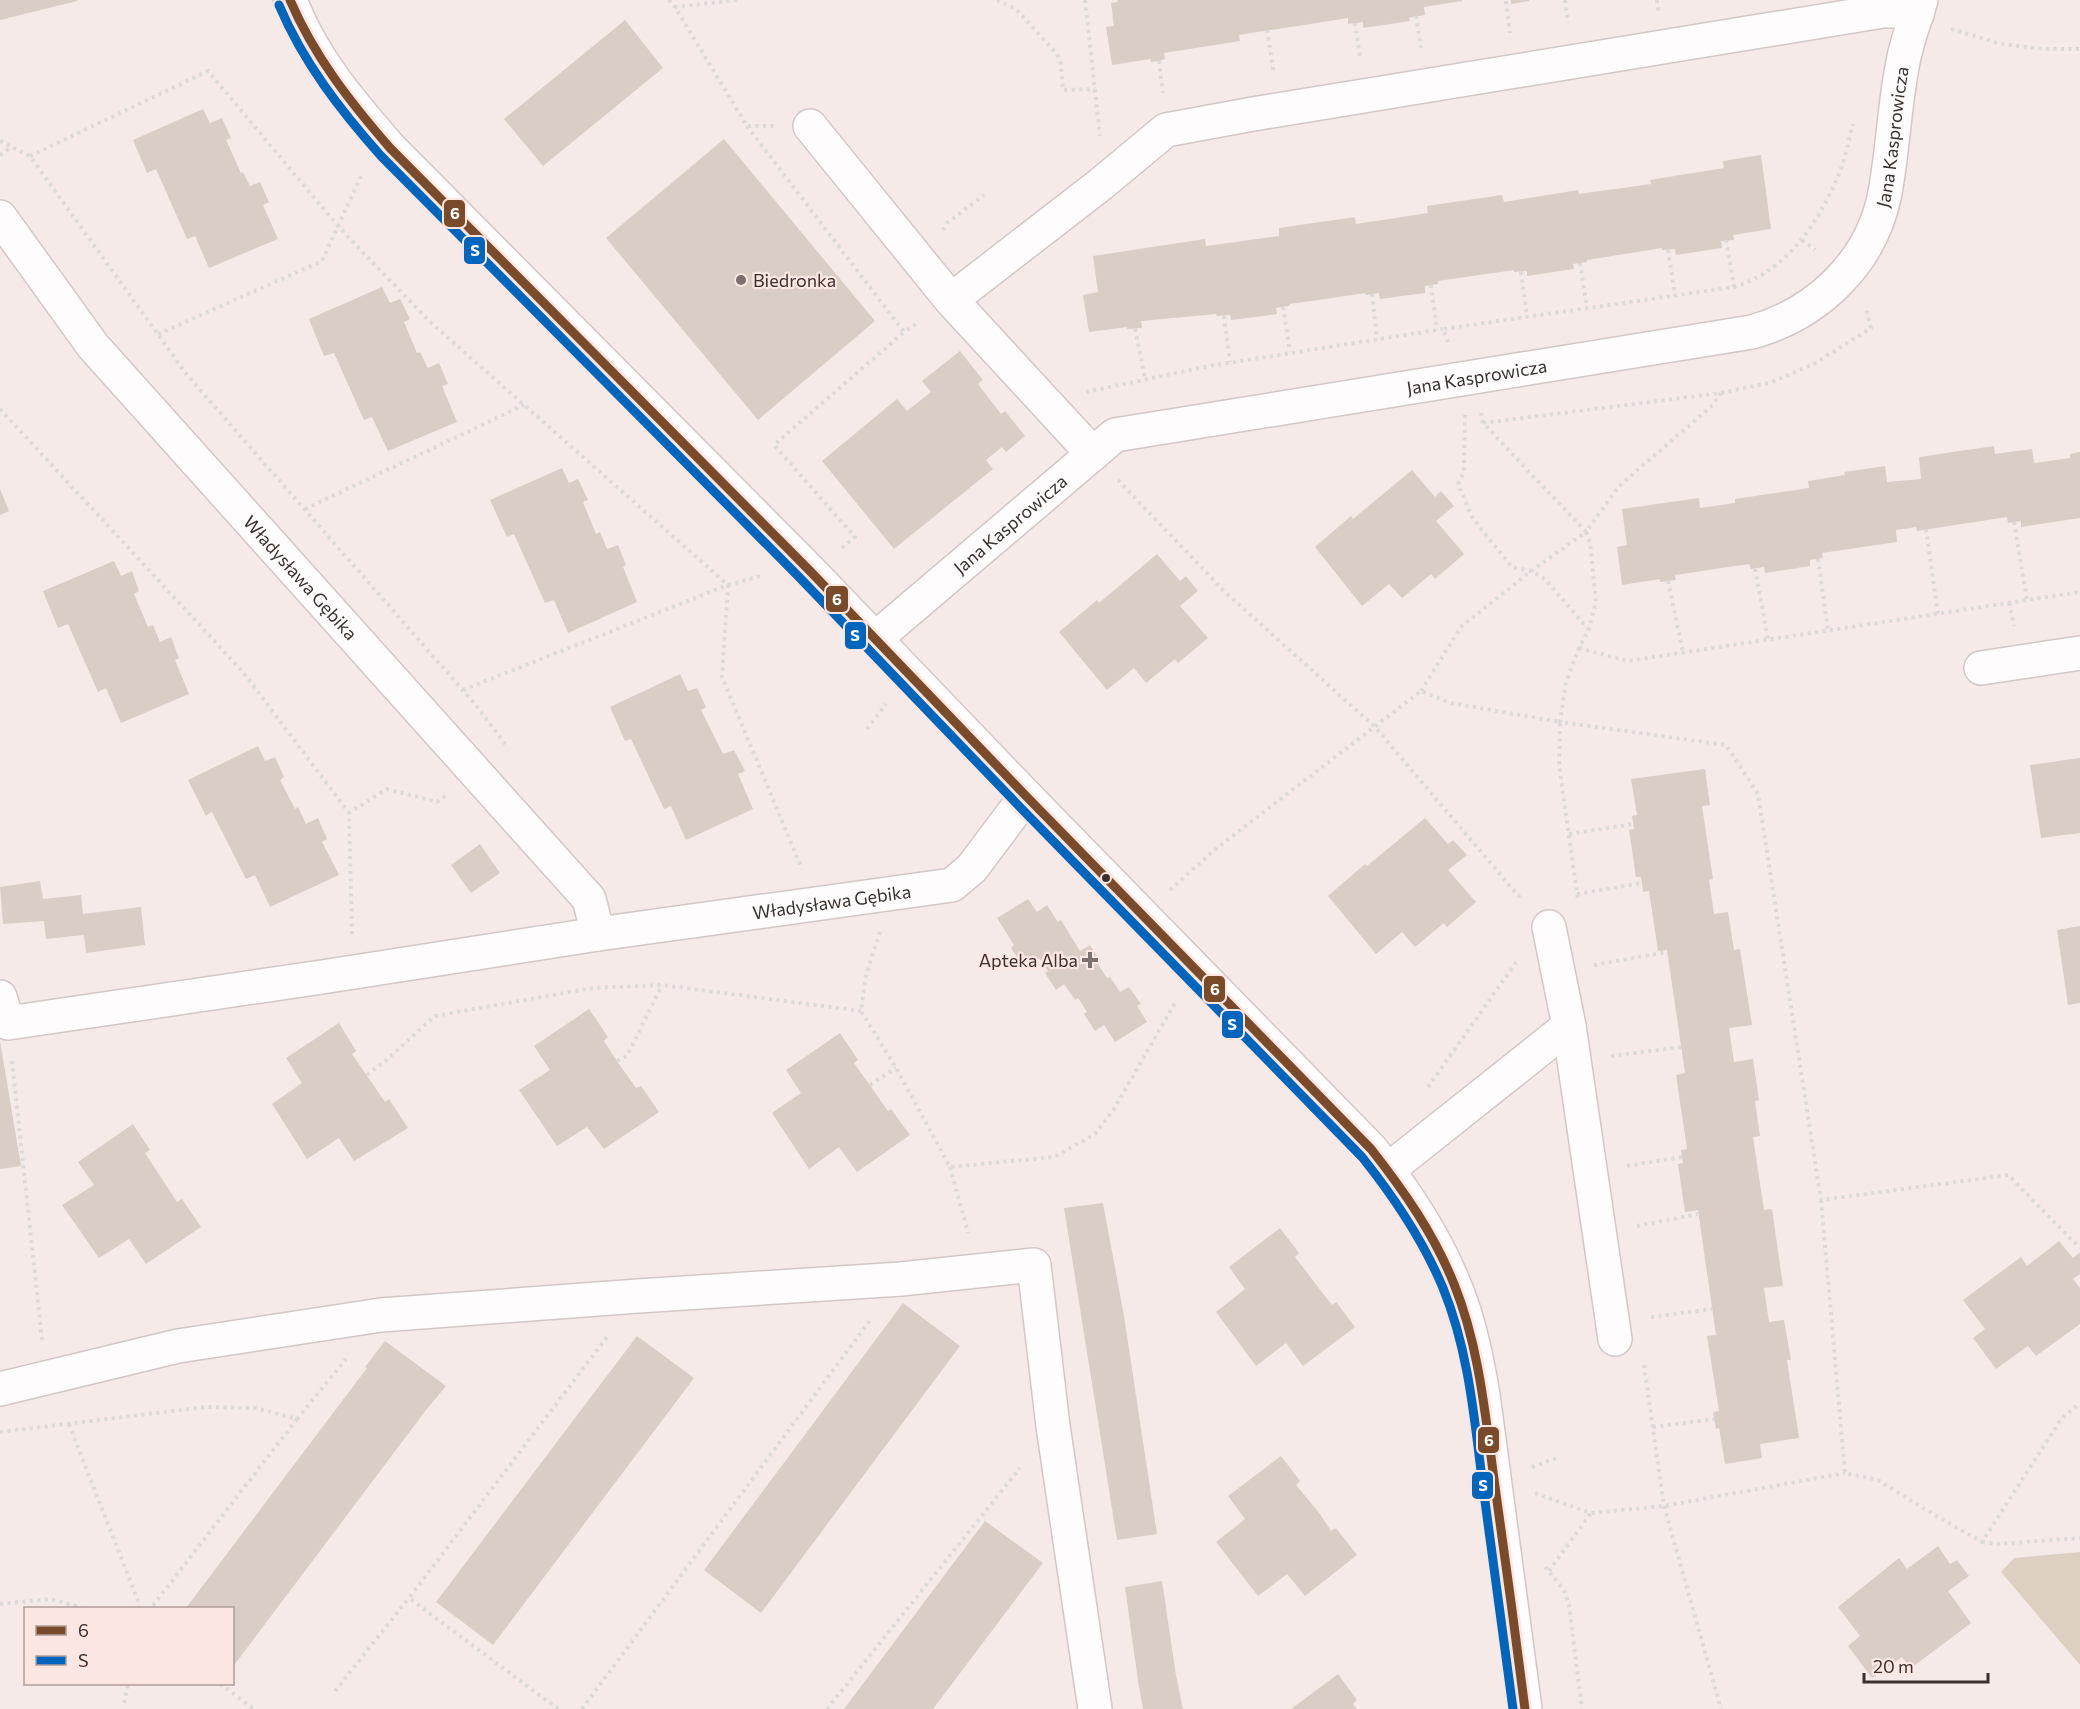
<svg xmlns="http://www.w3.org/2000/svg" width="2080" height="1709" viewBox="0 0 2080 1709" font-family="Commissioner,sans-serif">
<rect width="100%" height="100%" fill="#f6eae8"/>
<path fill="#ddd0c2" d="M2080 1552V1665L2001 1572 2014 1558Z"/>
<g fill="#dacdc6">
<path d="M0 0H77V1L0 20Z"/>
<path d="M1117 0H1462V1L1424 7 1425 15 1409 18 1410 21 1363 28V22L1348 24V18L1239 35 1240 41 1164 53 1165 59 1159 61 1151 62 1150 59 1112 65 1106 27 1114 26 1111 3 1118 2Z"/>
<path d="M1511 0H1529V1L1511 4Z"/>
<path d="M625 20 663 68 543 166 504 119Z"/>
<path d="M203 109 210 123 222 118 231 138 226 140 241 173 243 172 250 186 260 182 269 202 263 205 278 239 209 268 195 236 187 239 156 169 147 173 133 140Z"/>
<path d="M724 139 875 321 758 420 606 238Z"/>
<path d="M1761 155 1771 229 1733 235 1734 240 1721 241 1722 248 1676 255 1675 249 1662 250V248L1587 260V262L1573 264 1574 269 1527 276V271L1514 272V270L1438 281V284L1425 286V293L1380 299 1379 293 1365 295 1366 293 1290 304 1289 306 1276 308 1277 314 1231 320 1230 315 1217 316 1216 314 1141 321 1142 328 1127 329V327L1089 332 1083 295 1098 292 1093 256 1205 239 1206 246 1279 236V228L1355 217 1356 224 1428 213 1427 206 1502 195 1504 202 1578 190 1579 194 1651 184 1650 180 1724 168 1723 161Z"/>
<path d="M382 287 390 303 400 299 410 319 404 322 417 353 420 352 428 368 439 363 448 384 442 386 457 422 388 451 372 417 364 420 334 353 324 356 309 319Z"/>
<path d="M960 351 983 380 978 384 1001 414 1005 411 1025 436 1006 452 1002 447 986 460 993 469 894 549 822 461 897 399 907 411 931 392 922 381Z"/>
<path d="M1994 446 1995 454 2032 449 2034 463 2070 458V454L2080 452V518L2021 527V521L2008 523 2007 517 1917 531 1916 527 1896 530 1897 542 1822 553 1823 558 1810 560V566L1765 573 1764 567 1751 569 1749 564 1675 575 1676 580 1660 582V579L1622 585 1617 547 1627 545 1622 509 1699 498 1700 508 1735 503V499L1809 488 1808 481 1845 475 1844 472 1885 466 1887 482 1921 479 1919 457Z"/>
<path d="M562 468 569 483 578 479 588 500 583 502 596 534 600 532 607 549 618 545 626 565 623 567 637 602 568 633 554 600 545 603 514 534 507 537 490 500Z"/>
<path d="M1412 470 1435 497 1441 491 1454 506 1436 521 1464 554 1435 579 1431 574 1402 598 1389 584 1362 606 1315 547 1351 516 1353 519Z"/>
<path d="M0 489 9 511 0 515Z"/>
<path d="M1157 554 1180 581 1186 576 1198 591 1180 606 1208 638 1178 663 1175 659 1146 683 1134 668 1107 690 1059 632 1097 600 1099 603Z"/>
<path d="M114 561 121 576 132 571 139 591 134 594 148 627 153 625 160 642 171 637 179 658 175 660 189 694 121 723 106 688 98 692 68 624 58 628 43 591Z"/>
<path d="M680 674 688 691 697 688 706 707 701 710 723 754 734 750 745 771 738 774 753 809 686 840 671 806 664 809 631 739 625 741 610 707Z"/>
<path d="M258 746 265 761 275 757 284 777 280 780 295 809 298 807 306 824 318 818 327 839 322 842 339 875 270 907 255 875 246 879 212 812 206 816 188 780Z"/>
<path d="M2080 758V833L2041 838 2030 765Z"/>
<path d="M1705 769 1710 805 1702 806 1713 879 1709 880 1714 914 1728 912 1734 950 1740 949 1752 1025 1729 1028 1734 1062 1753 1059 1759 1100 1755 1101 1760 1136 1753 1137 1764 1210 1772 1209 1783 1286 1764 1288 1769 1322 1784 1320 1791 1360H1787L1799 1438 1760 1444 1762 1458 1725 1464 1719 1428 1716 1429 1713 1412 1719 1411 1707 1336 1716 1335 1698 1210 1685 1212 1678 1164 1683 1163 1681 1150 1687 1149 1676 1075 1685 1073 1667 950 1658 951 1649 891 1643 892 1641 877H1636L1629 830 1634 829 1632 816 1637 815 1631 779Z"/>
<path d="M1425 818 1448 844 1453 840 1467 855 1448 870 1476 902 1447 927 1444 923 1415 947 1402 932 1376 954 1328 896 1365 864 1367 866Z"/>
<path d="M480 844 500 873 471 893 451 865Z"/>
<path d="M40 881 43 899 81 895 83 914 141 907 145 945 86 953 84 935 46 939 44 921 3 924 0 887Z"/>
<path d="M1028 899 1037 912 1047 905 1058 922 1061 920 1080 951 1090 945 1101 962 1098 964 1107 978 1110 977 1120 992 1129 987 1141 1004 1137 1006 1147 1022 1115 1042 1104 1025 1095 1031 1084 1014 1087 1012 1078 998 1075 1000 1064 984 1056 990 1045 973 1048 971 1039 958 1030 963 1029 960 1023 965 1011 948 1014 945 997 918Z"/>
<path d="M2080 926V1003L2068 1005 2057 930Z"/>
<path d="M589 1009 608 1037 604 1041 617 1061 636 1088 641 1086 659 1112 604 1149 587 1127 557 1146 519 1090 550 1070 534 1046Z"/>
<path d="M339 1023 356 1051 352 1054 385 1102 389 1099 408 1128 354 1161 339 1138 307 1159 272 1104 302 1083 286 1058Z"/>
<path d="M840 1033 858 1060 854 1063 888 1111 891 1109 910 1135 857 1172 839 1147 809 1169 772 1113 801 1093 786 1070Z"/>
<path d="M0 1041 21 1166 0 1169Z"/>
<path d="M133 1124 150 1150 145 1153 177 1202 182 1199 201 1227 146 1264 129 1239 99 1258 62 1205 94 1185 78 1162Z"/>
<path d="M1103 1203 1124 1316 1157 1534 1117 1540 1064 1208Z"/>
<path d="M1280 1228 1299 1253 1295 1257 1318 1287 1332 1305 1336 1302 1355 1327 1303 1366 1286 1343 1256 1366 1216 1312 1245 1289 1229 1267Z"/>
<path d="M2059 1241 2073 1258 2079 1253 2080 1254V1274L2073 1279 2080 1288V1324L2036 1356 2028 1346 1996 1369 1973 1338 1985 1329 1963 1300 2021 1257 2027 1266Z"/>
<path d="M903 1303 960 1346 761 1613 704 1570Z"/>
<path d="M637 1336 694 1378 493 1645 436 1602Z"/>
<path d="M385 1341 446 1386 426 1410 232 1668V1608H186L367 1368 365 1367Z"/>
<path d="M1281 1456 1300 1481 1296 1485 1320 1514 1331 1531 1336 1528 1357 1555 1305 1596 1287 1574 1258 1596 1216 1542 1245 1519 1228 1496Z"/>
<path d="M985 1521 1043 1563 933 1709H844Z"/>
<path d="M1938 1546 1950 1564 1957 1560 1969 1576 1948 1591 1971 1623 1911 1668 1902 1657 1872 1678 1848 1646 1860 1636 1838 1607 1899 1558 1907 1569Z"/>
<path d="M1162 1581 1176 1675 1183 1709H1143L1138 1681 1125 1587Z"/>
<path d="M1338 1674 1357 1700 1353 1704 1357 1709H1291Z"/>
</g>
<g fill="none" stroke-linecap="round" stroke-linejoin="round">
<g stroke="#d2c7c6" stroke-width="36">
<g id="minor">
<path d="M290 0C312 58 350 102 390 148L809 570 1026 796 1371 1149C1410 1197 1442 1247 1462 1305 1472 1334 1478 1365 1483 1395L1525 1709"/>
<path d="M810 126 951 300 1093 454"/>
<path id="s1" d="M0 217 93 346 589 899 598 934 952 885 972 868 1026 796"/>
<path d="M951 300 1101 184 1166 130 1253 114 1883 11H1904L1917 15"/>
<path id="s2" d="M876 638 1115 435 1752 332C1816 314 1869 265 1884 198 1893 153 1894 106 1903 62 1907 41 1915 20 1921 0"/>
<path d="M1981 668 2080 653"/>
<path d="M1549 927 1569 1026 1615 1339"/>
<path d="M0 997 8 1023 322 977 598 934"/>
<path d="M1388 1170 1569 1026"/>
<path d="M0 1389 178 1346 381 1315 638 1296 901 1279 1034 1265 1053 1426 1095 1709"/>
</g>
</g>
<g stroke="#dcd9d9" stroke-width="4" stroke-dasharray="3 4.5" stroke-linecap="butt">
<path d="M669 0 675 7"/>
<path d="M737 0 675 7 747 126H774"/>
<path d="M997 0 1016 9 1057 54 1061 64 1063 90 1095 89"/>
<path d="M1085 0 1100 136"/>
<path d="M1565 0 1568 23"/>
<path d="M1657 0 1658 11"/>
<path d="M1506 1 1510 33"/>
<path d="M1416 16 1421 48"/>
<path d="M1355 23 1360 58"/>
<path d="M1951 29 2001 44 2044 49H2080"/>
<path d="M1267 30 1274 74"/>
<path d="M1159 61 1163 93"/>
<path d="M747 126 904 332 919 322"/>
<path d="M0 141 30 156 187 375 474 703 506 745"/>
<path d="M0 155 12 147"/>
<path d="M30 156 208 71 338 226 429 321 728 585 761 576"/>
<path d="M943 230 947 223 984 195"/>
<path d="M1726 240 1734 287"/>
<path d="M1802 240 1815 250"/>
<path d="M1668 250 1675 296"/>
<path d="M1580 263 1587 308"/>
<path d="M1521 272 1527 316"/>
<path d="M1431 285 1437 330"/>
<path d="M1372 294 1377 339"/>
<path d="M1283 307 1290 352"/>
<path d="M1224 316 1230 362"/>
<path d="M1135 329 1145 378"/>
<path d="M158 334 322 261 362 174"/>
<path d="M1448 342 1443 329 1734 287C1784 272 1815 228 1836 181 1844 164 1848 143 1853 124"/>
<path d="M1086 392 1209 366 1443 329"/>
<path d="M1721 393 1713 405 1619 486 1586 532 1590 542 1596 602 1589 629 1579 648 1566 682 1560 722 1726 745 1758 794 1821 1200 2008 1175 2080 1248"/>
<path d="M0 409 243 672 349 813"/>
<path d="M1465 415 1464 472 1458 484 1473 519 1512 567 1531 571 1545 579 1588 629"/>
<path d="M1483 423 1721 393 1769 383 1814 364 1871 328 1866 308"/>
<path d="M1118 480 1224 591 1375 727 1522 900"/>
<path d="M305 509 524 405"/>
<path d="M2014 522 2027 600"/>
<path d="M1926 529 1938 614"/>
<path d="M842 548 855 537 774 445 904 332"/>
<path d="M1818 559 1828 630"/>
<path d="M1755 569 1768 639"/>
<path d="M1668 581 1683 652"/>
<path d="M2009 603 2014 626"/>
<path d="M1579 648 1628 661 2080 592"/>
<path d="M463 690 728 585 722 677 802 869"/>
<path d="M1421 691 1461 627 1531 571 1586 532 1483 423 1481 413"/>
<path d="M867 729 886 704"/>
<path d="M1569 834 1633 824"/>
<path d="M1170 890 1213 851 1421 691 1451 703 1560 722 1559 765 1578 900"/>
<path d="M1577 894 1642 883"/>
<path d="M880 932 866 975 861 1011 896 1068 950 1167 1054 1157 1095 1134 1114 1109 1175 1003"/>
<path d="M352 934 349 813 387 789 437 802 446 795"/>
<path d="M1594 965 1667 952"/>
<path d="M1611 1056 1682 1047"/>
<path d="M12 1061 42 1340"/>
<path d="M617 1061 627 1056 662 985"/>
<path d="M367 1075 384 1062 435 1016 592 988 662 985 861 1011"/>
<path d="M870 1085 896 1068"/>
<path d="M1428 1087 1517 961"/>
<path d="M1627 1166 1682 1157"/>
<path d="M950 1167 968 1233"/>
<path d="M1821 1200 1845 1473 1878 1480 1938 1517 1982 1542 2061 1419 2080 1403"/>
<path d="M1637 1226 1698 1214"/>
<path d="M1651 1317 1712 1309"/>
<path d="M1644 1365 1664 1506 1721 1709"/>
<path d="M297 1419 346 1359"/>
<path d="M69 1424 138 1601 139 1608"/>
<path d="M1653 1427 1715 1419"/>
<path d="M0 1432 206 1407 255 1408 297 1419 151 1608"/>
<path d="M1532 1467 1557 1458"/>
<path d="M1535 1493 1591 1513 1664 1506 1845 1473"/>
<path d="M1982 1542 1997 1544 2080 1538"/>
<path d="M1545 1567 1564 1590 1569 1605 1582 1709"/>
<path d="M1549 1571 1591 1513"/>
<path d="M0 1604 51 1599 83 1608"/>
<path d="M220 1684 254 1709"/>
<path d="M335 1691 409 1598"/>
<path d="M124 1703 128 1684"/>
<path d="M558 1709 409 1598 607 1337"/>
<path d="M582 1709 871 1319"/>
<path d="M827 1709 1020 1468"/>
</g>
<use href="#minor" stroke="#fefcfc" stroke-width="33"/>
<g stroke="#fce6e2" stroke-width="14">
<path id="bus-1" d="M290 0C314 56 350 102 390 148L809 570 1026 796 1371 1149C1404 1191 1434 1234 1454 1284 1479 1346 1485 1413 1494 1479 1505 1556 1515 1632 1525 1709"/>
</g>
<g stroke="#fce6e2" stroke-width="14">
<path id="bus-2" d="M279 5C303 62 340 110 381 156L800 578 1017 804 1362 1157C1394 1197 1423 1240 1443 1288 1468 1349 1474 1415 1482 1479 1492 1556 1503 1632 1513 1709"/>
</g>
<use href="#bus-1" stroke="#7a4b2a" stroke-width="9"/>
<use href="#bus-2" stroke="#0065bd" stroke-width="9"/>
</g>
<g fill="#7c716f" stroke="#fce6e2" stroke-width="2">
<circle cx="741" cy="280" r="6"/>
<path d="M1087 951h6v6h6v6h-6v6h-6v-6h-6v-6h6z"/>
</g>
<circle fill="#3a302e" stroke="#fce6e2" stroke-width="2" cx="1106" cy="878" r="5"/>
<g text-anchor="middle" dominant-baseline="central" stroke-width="4.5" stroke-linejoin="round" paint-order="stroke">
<g font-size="18" fill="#3a302e" stroke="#fce6e2">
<text stroke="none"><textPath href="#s2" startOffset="1218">Jana Kasprowicza</textPath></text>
<text stroke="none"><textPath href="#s2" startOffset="680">Jana Kasprowicza</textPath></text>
<text stroke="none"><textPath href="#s2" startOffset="176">Jana Kasprowicza</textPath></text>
<text stroke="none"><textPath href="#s1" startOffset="470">Władysława Gębika</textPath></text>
<text stroke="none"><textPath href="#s1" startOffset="1174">Władysława Gębika</textPath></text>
</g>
<g font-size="18" fill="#3a302e" stroke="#fce6e2" text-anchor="start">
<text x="753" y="280">Biedronka</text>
<text x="1078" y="960" text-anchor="end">Apteka Alba</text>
</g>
</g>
<g stroke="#fce6e2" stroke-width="2">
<rect x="443" y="199" width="23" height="29" rx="6" fill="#7a4b2a"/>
<rect x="463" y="236" width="23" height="29" rx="6" fill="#0065bd"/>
<rect x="825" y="585" width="24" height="28" rx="6" fill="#7a4b2a"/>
<rect x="844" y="621" width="23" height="29" rx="6" fill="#0065bd"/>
<rect x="1203" y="975" width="23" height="28" rx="6" fill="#7a4b2a"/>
<rect x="1221" y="1010" width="23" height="29" rx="6" fill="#0065bd"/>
<rect x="1477" y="1426" width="23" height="28" rx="6" fill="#7a4b2a"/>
<rect x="1471" y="1471" width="23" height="29" rx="6" fill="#0065bd"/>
</g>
<g font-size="16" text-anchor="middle" font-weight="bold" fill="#fff">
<text x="455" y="219">6</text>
<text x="475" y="256">S</text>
<text x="837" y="605">6</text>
<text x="855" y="641">S</text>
<text x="1215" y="995">6</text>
<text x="1232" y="1030">S</text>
<text x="1489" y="1446">6</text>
<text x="1483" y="1491">S</text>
</g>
<rect x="24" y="1607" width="210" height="78" fill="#fce6e2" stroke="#ae9d9a" stroke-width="1.5"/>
<rect x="36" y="1626" width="30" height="9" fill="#7a4b2a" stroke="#ae9d9a" stroke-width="1.5"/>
<text x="78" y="1637" font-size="18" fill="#3a302e">6</text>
<rect x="36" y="1656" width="30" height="9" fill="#0065bd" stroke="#ae9d9a" stroke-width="1.5"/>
<text x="78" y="1667" font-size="18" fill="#3a302e">S</text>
<path d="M1864 1673v9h124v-9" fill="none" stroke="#3a302e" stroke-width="3"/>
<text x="1873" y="1673" font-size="18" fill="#3a302e" stroke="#fce6e2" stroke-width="4.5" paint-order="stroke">20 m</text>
</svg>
